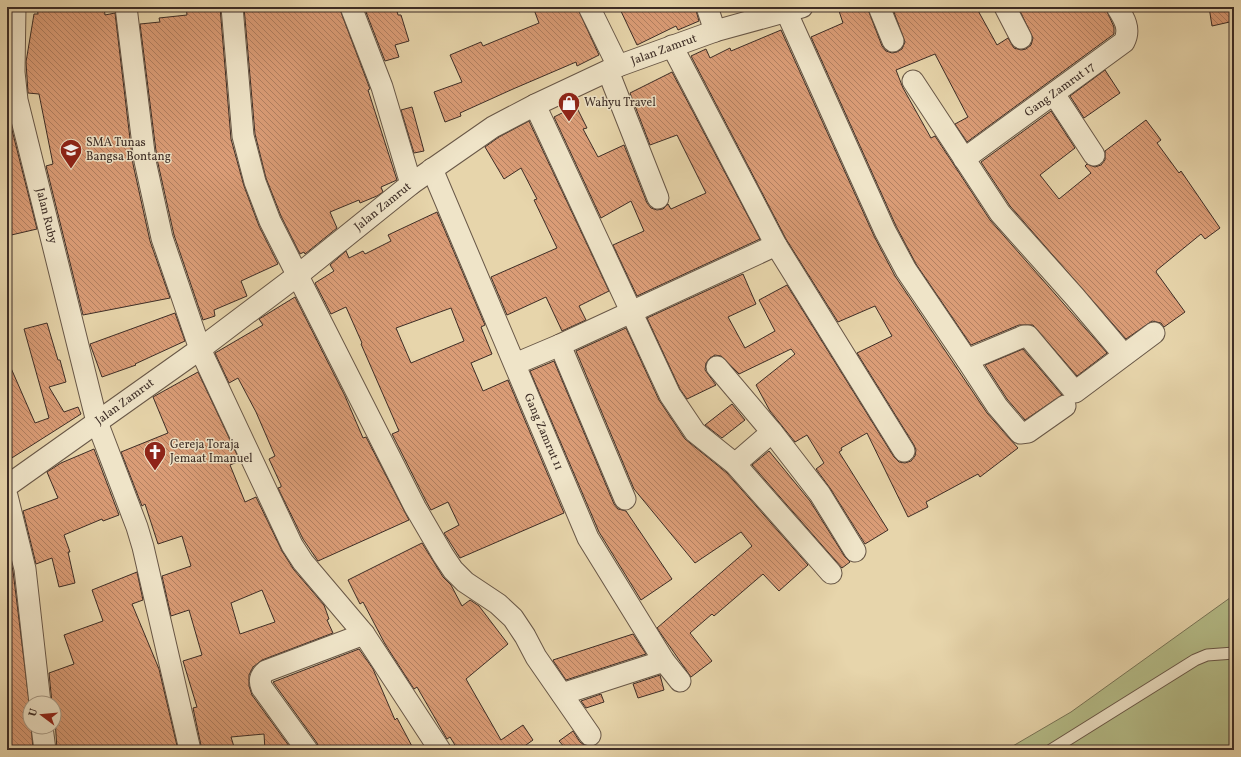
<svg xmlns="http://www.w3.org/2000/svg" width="1241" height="757" viewBox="0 0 1241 757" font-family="Vollkorn,serif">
<defs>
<pattern id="building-back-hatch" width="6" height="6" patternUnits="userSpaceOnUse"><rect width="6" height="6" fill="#da9c76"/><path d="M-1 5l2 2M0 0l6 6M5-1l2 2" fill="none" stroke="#b28061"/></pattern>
</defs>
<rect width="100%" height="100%" fill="#e7d5ab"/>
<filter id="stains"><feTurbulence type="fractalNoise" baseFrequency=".005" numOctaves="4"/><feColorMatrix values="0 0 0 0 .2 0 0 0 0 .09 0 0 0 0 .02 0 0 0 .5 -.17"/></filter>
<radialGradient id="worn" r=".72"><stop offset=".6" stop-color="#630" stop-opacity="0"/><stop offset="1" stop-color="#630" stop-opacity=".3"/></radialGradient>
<path fill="#b5bd89" stroke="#797558" d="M1234 595V750H1006L1071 712Z"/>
<g fill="url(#building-back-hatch)" stroke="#3d2d26" fill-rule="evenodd">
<path d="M37 7H70L71 11 92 7H104L105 15 115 13 133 164 150 241 170 298 83 315 46 166 53 164 39 94 28 93 26 62 34 14H38Z"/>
<path d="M186 7H220L231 139 244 186 259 226 278 264 241 281 247 296 214 310 215 316 203 320 174 235 157 159 140 24 160 22 159 18 187 15Z"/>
<path d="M244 7H339L370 89 368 90 397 180 381 187 383 192 377 196 360 203 359 200 330 212 337 228 305 254 304 252 300 254 281 216 266 178 255 134Z"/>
<path d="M364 7H396L398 15H401L409 41 395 45 399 57 385 61Z"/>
<path d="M533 7H577L599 55 577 66 576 62 513 89 460 113 461 116 445 122 434 92 462 82 450 55 481 42 483 46 539 23Z"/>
<path d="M619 7H695L699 21 678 30 676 26 637 45Z"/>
<path d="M849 7H867L882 46 886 51 892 53 897 52 902 49 905 42 892 7H976L997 45 1008 38 1014 48 1021 50 1026 49 1031 45 1033 38 1018 7H1105L1114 27V34L967 142 955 124 968 117 935 54 896 70 903 88 931 138 935 136 990 220 1107 353 1077 376 1033 325H1019L971 345 916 264 896 226 811 37 843 23 839 11Z"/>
<path d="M1209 7H1234V21L1212 26Z"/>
<path d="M781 30 874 236 895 276 987 413 1018 448 980 477 978 474 926 502 928 507 908 517 867 433 841 448 842 450 839 452 888 530 865 544 830 488 816 469 824 463 807 435 795 442 770 411 756 385 795 354 791 349 739 374 721 356 715 355 710 358 706 363 705 370 716 385 687 399 680 389 647 318 743 274 756 304 728 317 745 348 775 331 759 300 787 285 894 457 899 462 905 463 911 461 915 456 916 450 914 445 857 353 892 336 875 306 838 322 786 239 691 56 706 49 710 58 730 48 731 51Z"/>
<path d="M1105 70 1120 93 1084 118 1070 96Z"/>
<path d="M672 72 760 239 637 296 613 245 644 231 631 201 601 218 554 117 576 106 587 128 583 129 598 157 624 145 647 203 651 208 657 210 663 209 668 204 671 209 706 193 677 135 650 145 630 93Z"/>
<path d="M412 107 424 151 414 153 401 110Z"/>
<path d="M1051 111 1075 148 1040 175 1059 199 1091 173 1085 166 1087 164 1095 167 1101 165 1105 160V151L1146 120 1161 140 1157 143 1179 173 1181 171 1220 228 1205 239 1201 234 1157 270 1156 272 1185 312 1164 327 1161 323 1152 321 1126 339 1010 206 981 162Z"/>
<path d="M529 121 609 291 579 306 586 320 562 331 546 297 507 315 491 277 557 248 534 200 537 199 521 168 504 179 485 147 499 137Z"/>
<path d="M7 126H11L37 229 7 236Z"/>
<path d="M437 212 485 325 481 327 492 354 471 363 483 391 508 380 564 513 460 558 444 533 459 525 448 502 431 510 426 501 392 434 399 431 361 344 362 343 346 307 331 314 315 283 334 271 330 265 346 251 349 258 363 251 365 254 391 241 388 235ZM451 308 464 341 411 363 396 328Z"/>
<path d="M295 297 345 396 363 438 366 437 409 520 318 561 303 539 278 488 281 487V485L269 459 275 456 256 412 238 378 229 383 215 353 263 325 259 319Z"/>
<path d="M175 313 185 341 135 364 136 365 102 377 90 344Z"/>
<path d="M47 323 58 360H60L66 382 49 387 64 412 78 407 81 414 7 461V359L35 423 49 418 24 329Z"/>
<path d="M626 328 659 400 685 439 727 473 808 565 779 591 763 574 714 616 712 614 690 633 712 661 691 677 657 628 752 546 741 532 695 563 634 489 576 351Z"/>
<path d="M1023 349 1062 395 1025 420 1007 399 985 365Z"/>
<path d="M554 361 614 504 618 509 626 511 672 579 641 600 599 532 530 371Z"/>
<path d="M198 372 240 461 230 465 245 502 256 497 282 551 294 570 324 605 329 619 327 620 333 633 262 660 253 667 249 675V686L252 695 292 750H265L264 734 231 737 235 750H202L193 708 197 707 183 661 202 655 189 610 171 616 162 576 191 566 182 536 158 544 145 504 142 506 121 452 168 433 153 397ZM262 590 275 622 240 634 231 603Z"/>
<path d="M732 404 745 420 722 438 705 425Z"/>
<path d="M94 449 119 515 103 521 102 519 64 535 70 552H68L75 583 59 587 52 558 36 564 23 511 58 498 47 472 61 463Z"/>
<path d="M769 451 810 501 845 557 850 562 842 568 752 465Z"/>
<path d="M422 543 443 577 451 585 462 606 470 600 479 606 508 644 466 679 501 740 523 725 533 740 519 750H458L450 737 447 739 417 687 414 689 385 644 363 602 360 604 348 580Z"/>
<path d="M7 546 13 571 30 709 33 750H7Z"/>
<path d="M137 572 143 600 132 604 159 669 178 750H57L54 703H52L49 673 74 664 64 635 103 621 92 590Z"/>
<path d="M633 634 646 654 566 680 554 662 553 660Z"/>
<path d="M359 649 373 669 395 720 397 718 414 750H319L317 743 273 682Z"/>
<path d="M660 675 664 690 638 698 633 684Z"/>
<path d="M601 694 604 702 586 708 581 701Z"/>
<path d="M573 731 580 742 592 750H567L559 741Z"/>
</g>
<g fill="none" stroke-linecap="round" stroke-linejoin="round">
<g stroke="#685747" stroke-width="13">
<path id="lane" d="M1051 750 1195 660 1207 655 1234 653"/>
</g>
<g stroke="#685747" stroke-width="23">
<g id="street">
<path d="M15 7 14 72 17 100 97 422 137 527 143 547 190 750"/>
<path d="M126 7 145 161 162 238 200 349 292 545 303 562 364 634 440 750"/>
<path d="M232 7 243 136 255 182 270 221 415 507 443 555 453 570 465 582 498 604 513 618 525 636 536 657 590 735"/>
<path d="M351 7 382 87 411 184"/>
<path d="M589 7 618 66"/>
<path d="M707 7 715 31"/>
<path d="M879 7 893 41"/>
<path d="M1005 7 1021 38"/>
<path d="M786 11 885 231 906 270 967 360 1024 336H1028L1075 392 1154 333"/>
<path d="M672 46 776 245 904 451"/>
<path d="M608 71 658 198"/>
<path d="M913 81 1000 213 1075 297 1124 355"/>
<path d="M1054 94 1094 155"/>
<path d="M535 105 670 395 695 432 735 464 831 573"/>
<path d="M964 159 1124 42C1131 29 1124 18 1117 7"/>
<path d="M432 169 588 538 664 661 680 681"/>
<path d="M560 345 625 499"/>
<path d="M967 360 997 406 1020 433 1028 432 1065 406"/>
<path d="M515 364 560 345 776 245"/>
<path d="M717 367 772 432 735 464"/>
<path d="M772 432 820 494 855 551"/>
<path d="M7 486 200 349 298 275 411 184 493 127 535 105 618 66 715 31 802 7"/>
<path d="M7 496 25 569 40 703"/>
<path d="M562 694 664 661"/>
<path d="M42 727 45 750"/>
<path d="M307 750 262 688C259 681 260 676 266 671L364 634"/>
</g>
</g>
<use href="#lane" stroke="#efe4c8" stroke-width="11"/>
<use href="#street" stroke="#efe4c8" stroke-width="21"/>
</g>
<defs>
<g id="shop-pin" transform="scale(1.15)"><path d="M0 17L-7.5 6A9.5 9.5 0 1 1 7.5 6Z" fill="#8f2418" stroke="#efe4c8"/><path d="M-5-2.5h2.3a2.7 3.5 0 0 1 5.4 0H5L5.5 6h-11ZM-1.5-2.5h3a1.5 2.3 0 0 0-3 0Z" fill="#fff"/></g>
<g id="school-pin" transform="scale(1.15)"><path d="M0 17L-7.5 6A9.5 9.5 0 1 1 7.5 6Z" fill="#8f2418" stroke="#efe4c8"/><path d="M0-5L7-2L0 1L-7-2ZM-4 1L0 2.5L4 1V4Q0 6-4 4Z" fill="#fff"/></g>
<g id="church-pin" transform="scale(1.15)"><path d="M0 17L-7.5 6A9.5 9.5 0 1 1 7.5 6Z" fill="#8f2418" stroke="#efe4c8"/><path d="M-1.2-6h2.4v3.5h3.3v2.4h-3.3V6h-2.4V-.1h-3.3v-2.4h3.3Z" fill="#fff"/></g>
</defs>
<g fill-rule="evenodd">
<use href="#shop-pin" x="569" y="103"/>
<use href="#school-pin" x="71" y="150"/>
<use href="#church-pin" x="155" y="452"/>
</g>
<g text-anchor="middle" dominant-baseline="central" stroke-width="3" stroke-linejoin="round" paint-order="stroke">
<g font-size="12" fill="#3d2d26" stroke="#efe4c8">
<text transform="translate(664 50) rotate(-20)">Jalan Zamrut</text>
<text transform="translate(1060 90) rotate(-36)">Gang Zamrut 17</text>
<text transform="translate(383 207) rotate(-39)">Jalan Zamrut</text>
<text transform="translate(46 216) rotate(76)">Jalan Ruby</text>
<text transform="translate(125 402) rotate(-36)">Jalan Zamrut</text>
<text transform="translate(543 432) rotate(67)">Gang Zamrut 11</text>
</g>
<g font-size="12" fill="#3d2d26" stroke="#efe4c8" text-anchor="start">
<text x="584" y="103">Wahyu Travel</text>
<text x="86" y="143">SMA Tunas<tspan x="86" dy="14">Bangsa Bontang</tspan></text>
<text x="170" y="445">Gereja Toraja<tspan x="170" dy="14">Jemaat Imanuel</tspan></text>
</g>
</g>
<rect width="1241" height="757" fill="none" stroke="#e7d5ab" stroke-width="24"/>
<rect x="8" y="8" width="1225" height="741" fill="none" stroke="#3d2d26" stroke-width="2"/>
<rect x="12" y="12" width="1217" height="733" fill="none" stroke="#3d2d26"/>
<g transform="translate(42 715) rotate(286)"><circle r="19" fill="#efe4c8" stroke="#a89b87"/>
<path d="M0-3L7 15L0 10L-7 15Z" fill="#8f2418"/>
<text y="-6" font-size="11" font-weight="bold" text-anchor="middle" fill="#3d2d26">U</text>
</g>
<rect width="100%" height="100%" filter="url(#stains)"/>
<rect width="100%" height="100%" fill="url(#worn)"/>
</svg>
